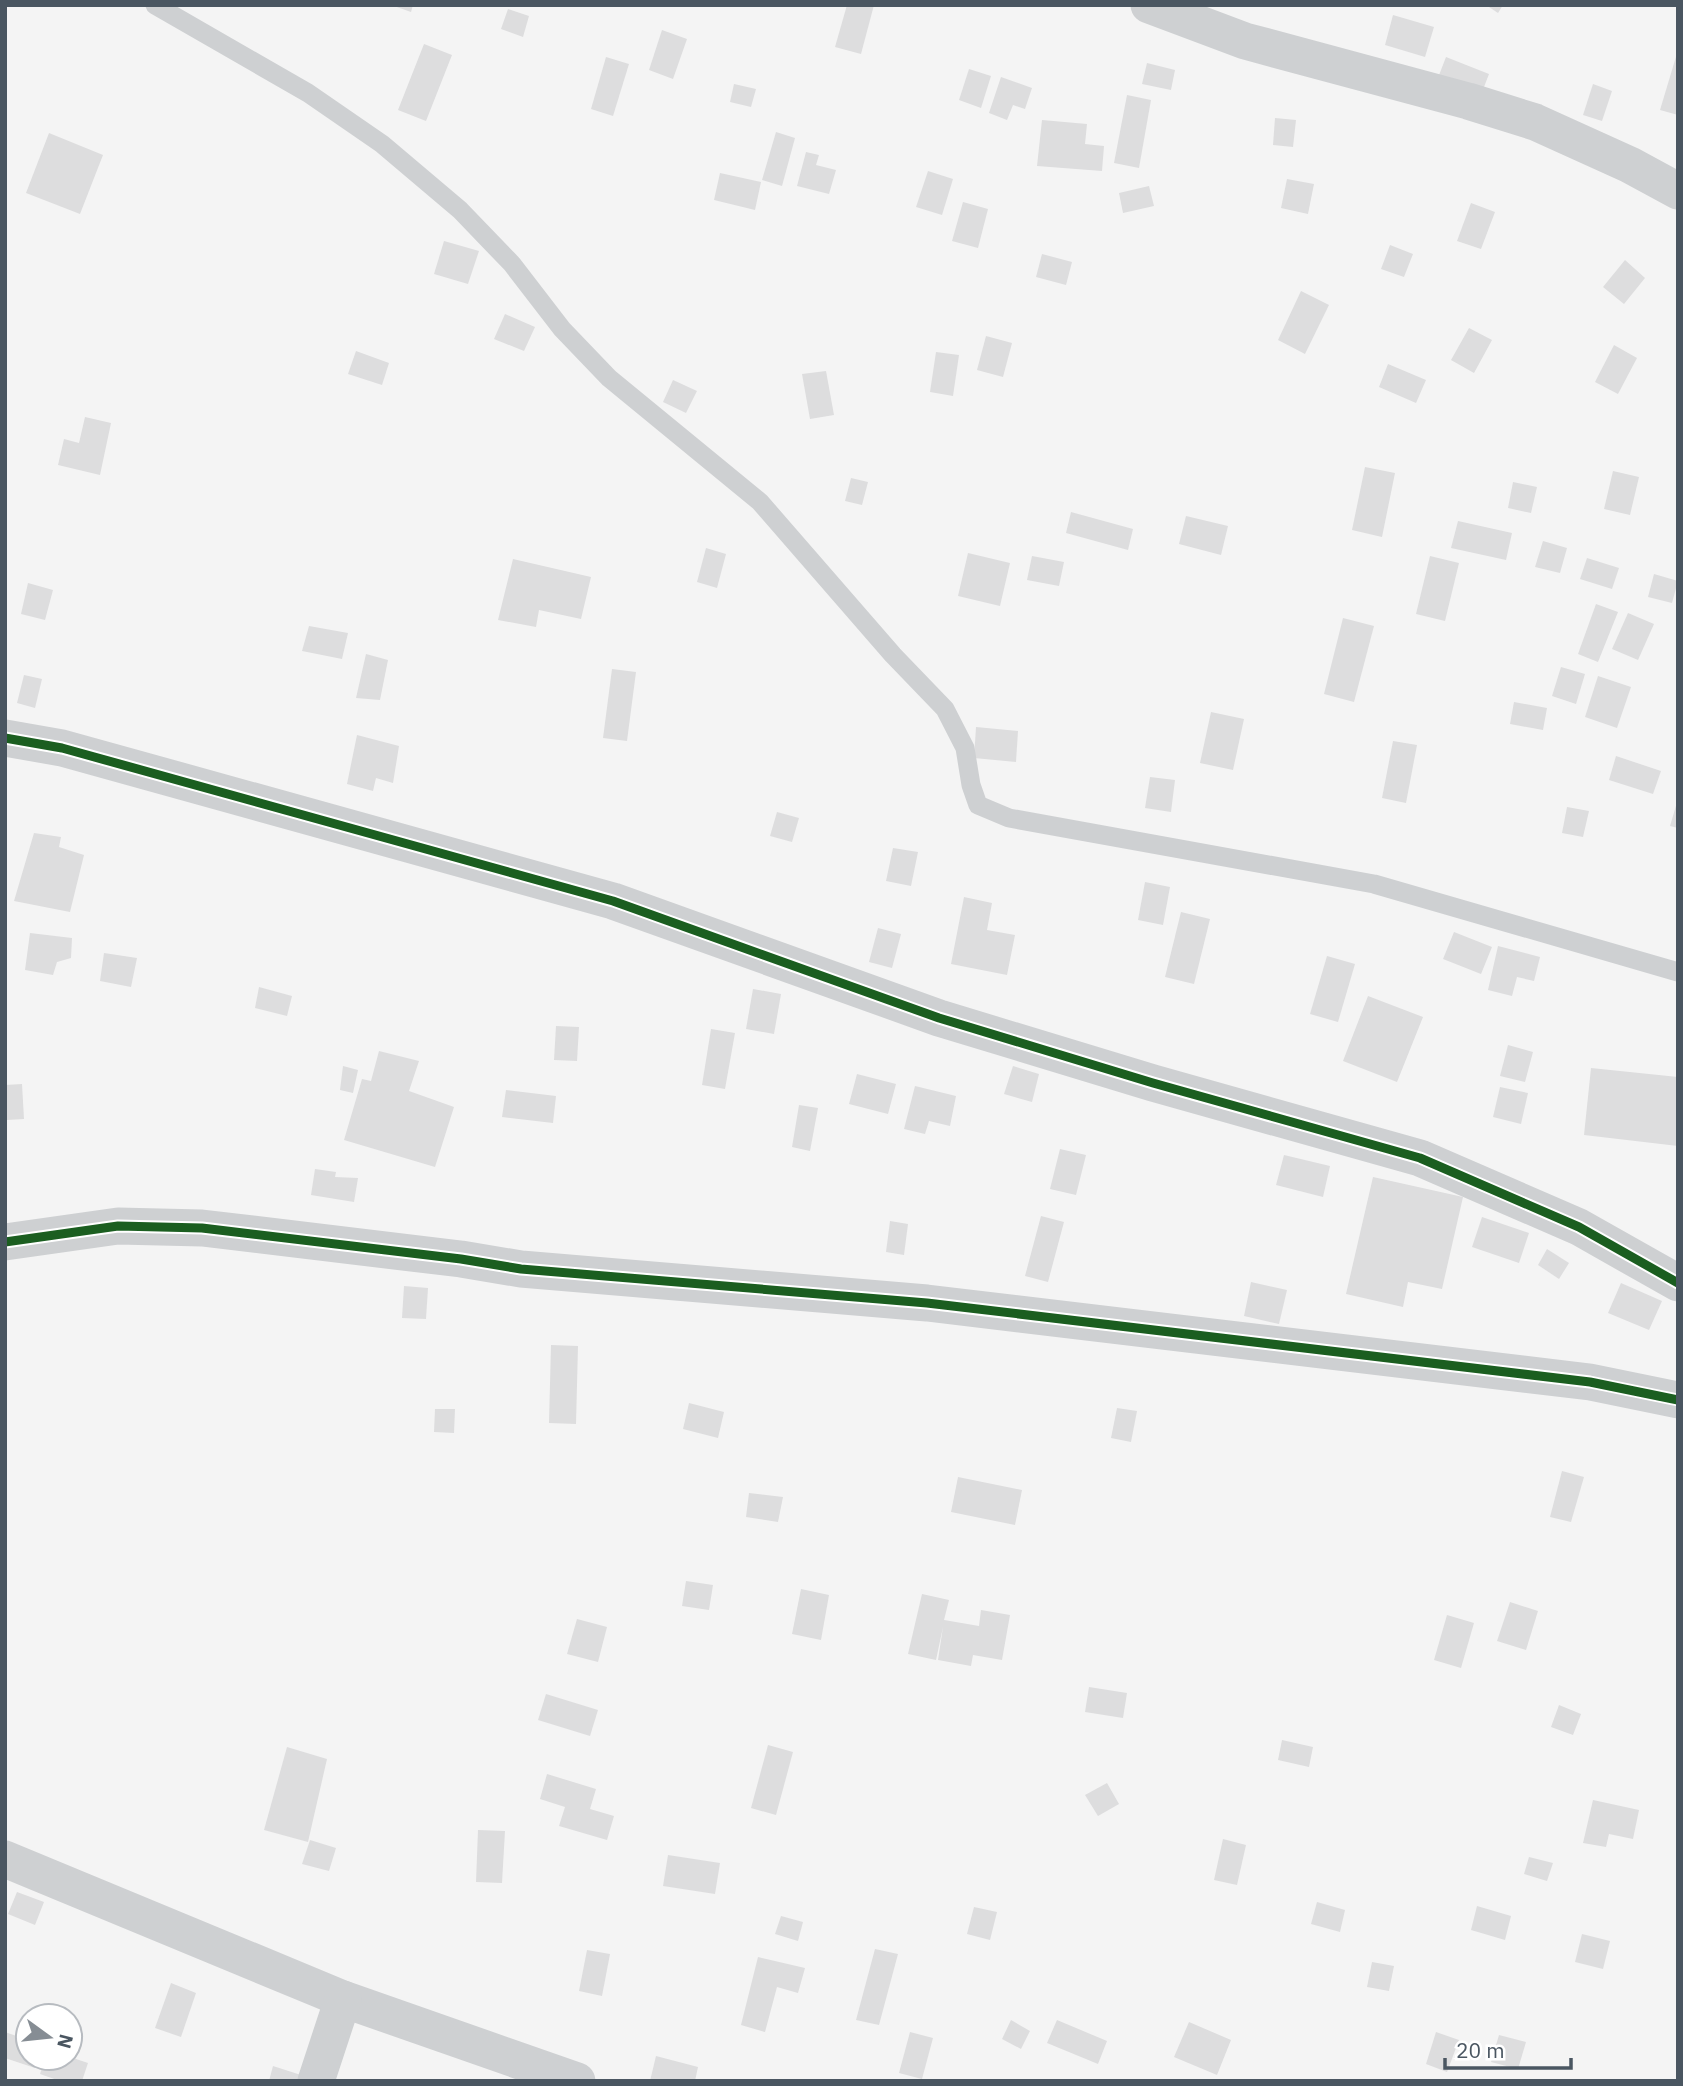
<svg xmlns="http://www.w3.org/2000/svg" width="1683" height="2086" viewBox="0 0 1683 2086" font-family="'IBM Plex Sans',sans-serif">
<rect width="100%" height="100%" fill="#f4f4f4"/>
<g fill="#ddddde">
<path d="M391 5H413L411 12Z"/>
<path d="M847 5H874L861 54 835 47Z"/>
<path d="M1486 5H1503L1498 13Z"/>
<path d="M508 9 529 16 523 37 501 29Z"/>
<path d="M1393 15 1434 27 1425 57 1385 45Z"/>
<path d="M662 30 687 39 673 79 649 70Z"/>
<path d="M424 44 452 55 426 121 398 110Z"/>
<path d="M1678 50V115L1660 110Z"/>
<path d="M606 57 629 64 613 116 591 109Z"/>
<path d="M1446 57 1489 74 1479 100 1436 83Z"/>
<path d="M1147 63 1175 70 1171 90 1142 84Z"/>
<path d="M969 69 991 76 981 108 959 100Z"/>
<path d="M1001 77 1032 88 1025 109 1013 105 1007 120 989 113Z"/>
<path d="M734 84 756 89 751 107 730 102Z"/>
<path d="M1593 84 1612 91 1602 121 1583 115Z"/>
<path d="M1127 95 1151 100 1139 168 1114 163Z"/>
<path d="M1275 118 1296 120 1293 147 1273 145Z"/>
<path d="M1042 120 1087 124 1085 144 1104 146 1102 171 1037 166Z"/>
<path d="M776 132 795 138 782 186 762 180Z"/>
<path d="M49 133 103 155 80 214 26 193Z"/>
<path d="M806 152 819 155 816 165 836 170 829 194 797 186Z"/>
<path d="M928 171 953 179 942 215 916 207Z"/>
<path d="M720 173 761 182 755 210 714 200Z"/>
<path d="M1287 179 1314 184 1308 214 1281 208Z"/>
<path d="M1149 186 1154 206 1123 213 1119 193Z"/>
<path d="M963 202 988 209 978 248 952 241Z"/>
<path d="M1471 203 1495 212 1481 249 1457 241Z"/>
<path d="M444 241 479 251 468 284 434 274Z"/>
<path d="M1390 245 1413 254 1404 277 1381 269Z"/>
<path d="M1042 254 1072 262 1066 285 1036 277Z"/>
<path d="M1625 260 1645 278 1624 304 1603 287Z"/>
<path d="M1301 291 1329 305 1305 354 1278 340Z"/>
<path d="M505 314 535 327 524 351 494 339Z"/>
<path d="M1469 328 1492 340 1474 373 1451 360Z"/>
<path d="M986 336 1012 343 1003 377 977 370Z"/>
<path d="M1614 345 1637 358 1618 394 1595 382Z"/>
<path d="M356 351 389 363 382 385 348 374Z"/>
<path d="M936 352 959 355 953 396 930 392Z"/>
<path d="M1388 364 1426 380 1416 403 1379 387Z"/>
<path d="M826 371 834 415 810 419 802 374Z"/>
<path d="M673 380 697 391 686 413 663 402Z"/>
<path d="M85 417 111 423 100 475 58 465 64 439 79 443Z"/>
<path d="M1365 467 1395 473 1382 537 1352 530Z"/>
<path d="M1613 471 1639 477 1630 515 1604 509Z"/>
<path d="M851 478 868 482 862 505 845 501Z"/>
<path d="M1513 482 1537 487 1531 513 1508 508Z"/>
<path d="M1071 512 1133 529 1128 550 1066 533Z"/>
<path d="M1186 516 1228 526 1221 555 1179 544Z"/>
<path d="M1458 521 1512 533 1506 560 1451 548Z"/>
<path d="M1543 541 1567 548 1560 573 1535 567Z"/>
<path d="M706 548 726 554 717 588 697 582Z"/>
<path d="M968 553 1010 563 1000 606 958 596Z"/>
<path d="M1032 556 1064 562 1059 586 1027 580Z"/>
<path d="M1430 556 1459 563 1445 621 1416 614Z"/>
<path d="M1587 558 1619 568 1612 589 1580 579Z"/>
<path d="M513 559 591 577 581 619 539 610 536 627 498 620Z"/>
<path d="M1654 574 1678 581 1672 603 1648 597Z"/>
<path d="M28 583 53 590 45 620 21 614Z"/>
<path d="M1596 604 1618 612 1598 662 1578 654Z"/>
<path d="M1628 613 1654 624 1638 660 1612 649Z"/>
<path d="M1343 618 1374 626 1354 702 1324 694Z"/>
<path d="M309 626 348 633 342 659 302 651Z"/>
<path d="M366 654 388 660 380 700 356 698Z"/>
<path d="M1561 667 1585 674 1576 704 1552 696Z"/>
<path d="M612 669 636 672 627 741 603 738Z"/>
<path d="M24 675 42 679 35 708 17 703Z"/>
<path d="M1598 676 1631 687 1617 728 1585 717Z"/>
<path d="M1514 702 1547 708 1543 730 1510 724Z"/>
<path d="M1211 712 1244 719 1233 770 1200 763Z"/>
<path d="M976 727 1018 731 1016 762 974 758Z"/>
<path d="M357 735 399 746 393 783 376 778 373 791 347 784Z"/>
<path d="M1393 741 1417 745 1406 803 1382 798Z"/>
<path d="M1616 756 1661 771 1653 794 1609 780Z"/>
<path d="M1150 777 1175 780 1171 812 1145 808Z"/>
<path d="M1678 799V828L1670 826Z"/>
<path d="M1567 807 1589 811 1583 837 1562 833Z"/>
<path d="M777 812 799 818 792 842 770 836Z"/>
<path d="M34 833 61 837 59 847 84 855 70 912 14 901Z"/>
<path d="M893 848 918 852 911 886 886 881Z"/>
<path d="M1145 882 1170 887 1163 925 1138 920Z"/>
<path d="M964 897 992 903 987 930 1015 935 1007 975 951 964Z"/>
<path d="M1181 912 1210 919 1194 984 1165 977Z"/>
<path d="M878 928 901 934 892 968 869 962Z"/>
<path d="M1454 932 1492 947 1481 974 1443 959Z"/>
<path d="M30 933 72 938 71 958 57 962 53 975 25 970Z"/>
<path d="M1498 946 1540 957 1534 981 1517 977 1512 996 1488 990Z"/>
<path d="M104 953 137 958 131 987 100 981Z"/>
<path d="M1327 956 1355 964 1338 1022 1310 1014Z"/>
<path d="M259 987 292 996 287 1016 255 1008Z"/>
<path d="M753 989 781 994 774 1034 746 1029Z"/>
<path d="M1368 996 1423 1017 1397 1082 1343 1061Z"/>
<path d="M556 1026 579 1027 577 1061 554 1060Z"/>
<path d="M711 1029 735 1033 725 1089 702 1085Z"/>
<path d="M1508 1045 1533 1052 1525 1082 1500 1076Z"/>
<path d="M379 1051 419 1061 409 1091 454 1107 435 1167 344 1140 362 1079 371 1081Z"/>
<path d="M343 1066 358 1070 353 1093 340 1090Z"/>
<path d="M1013 1066 1039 1074 1032 1102 1004 1094Z"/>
<path d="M1591 1068 1678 1077V1146L1584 1135Z"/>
<path d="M857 1074 896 1084 888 1114 849 1104Z"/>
<path d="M22 1084 24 1119 7 1120 5 1085Z"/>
<path d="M915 1086 956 1096 950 1126 929 1121 925 1134 904 1129Z"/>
<path d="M1500 1087 1528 1093 1521 1124 1493 1117Z"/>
<path d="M506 1090 556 1096 553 1123 502 1117Z"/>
<path d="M799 1105 818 1108 810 1151 792 1147Z"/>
<path d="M1060 1149 1086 1155 1076 1195 1050 1189Z"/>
<path d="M1284 1155 1330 1166 1323 1197 1276 1185Z"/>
<path d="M315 1169 336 1172 335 1177 358 1178 354 1202 311 1195Z"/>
<path d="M1373 1177 1463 1197 1442 1289 1408 1282 1403 1307 1346 1294Z"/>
<path d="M1041 1216 1064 1222 1048 1282 1025 1276Z"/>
<path d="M1482 1217 1529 1233 1519 1263 1472 1247Z"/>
<path d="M890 1221 908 1224 904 1255 886 1252Z"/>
<path d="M1547 1249 1569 1263 1559 1279 1538 1265Z"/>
<path d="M1251 1282 1287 1290 1279 1324 1244 1316Z"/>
<path d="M1621 1283 1662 1301 1649 1330 1608 1313Z"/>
<path d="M404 1286 428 1288 426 1319 402 1318Z"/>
<path d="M551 1345 578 1346 576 1424 549 1423Z"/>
<path d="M689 1403 724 1412 718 1438 683 1429Z"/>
<path d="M1117 1408 1137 1411 1131 1442 1111 1438Z"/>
<path d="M435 1409H455L454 1433 434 1432Z"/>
<path d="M1562 1471 1584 1477 1571 1522 1550 1517Z"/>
<path d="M958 1477 1022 1490 1015 1525 951 1512Z"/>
<path d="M749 1493 783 1497 778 1522 746 1517Z"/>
<path d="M686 1581 713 1585 709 1610 682 1606Z"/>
<path d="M801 1589 829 1595 821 1640 792 1634Z"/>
<path d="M922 1594 949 1600 944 1620 979 1626 981 1610 1010 1615 1002 1660 973 1655 971 1666 938 1660 943 1627 936 1660 908 1654Z"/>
<path d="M1510 1602 1538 1611 1526 1650 1497 1641Z"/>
<path d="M1447 1615 1474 1623 1461 1668 1434 1660Z"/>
<path d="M577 1619 607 1627 598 1662 567 1654Z"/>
<path d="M1089 1687 1127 1693 1123 1718 1085 1712Z"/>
<path d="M546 1694 598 1710 590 1736 538 1720Z"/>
<path d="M1559 1705 1581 1714 1573 1735 1551 1727Z"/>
<path d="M1282 1740 1313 1747 1309 1767 1278 1760Z"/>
<path d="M768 1745 793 1752 776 1815 751 1808Z"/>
<path d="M287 1747 327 1759 308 1842 264 1830Z"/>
<path d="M547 1774 596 1789 590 1809 614 1816 607 1840 559 1826 565 1807 540 1799Z"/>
<path d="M1107 1783 1119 1804 1098 1816 1085 1795Z"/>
<path d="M1593 1800 1639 1810 1633 1839 1609 1834 1606 1847 1583 1843Z"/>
<path d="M478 1830 505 1831 502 1883 476 1882Z"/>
<path d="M1223 1839 1246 1845 1237 1885 1214 1880Z"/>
<path d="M310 1840 336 1848 329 1871 302 1864Z"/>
<path d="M668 1855 720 1863 715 1894 663 1886Z"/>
<path d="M1529 1857 1553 1863 1547 1881 1524 1874Z"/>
<path d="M17 1892 44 1902 35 1925 8 1914Z"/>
<path d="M1317 1902 1345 1910 1340 1932 1311 1924Z"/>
<path d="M1477 1906 1511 1916 1505 1940 1471 1930Z"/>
<path d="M974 1907 997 1912 990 1940 967 1934Z"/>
<path d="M781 1916 803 1922 798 1941 775 1934Z"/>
<path d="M1582 1934 1610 1941 1603 1969 1575 1962Z"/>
<path d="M875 1949 898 1954 879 2025 856 2020Z"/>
<path d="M587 1950 610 1954 602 1996 579 1991Z"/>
<path d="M758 1957 805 1968 798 1993 777 1987 765 2032 741 2025Z"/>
<path d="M1372 1962 1394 1966 1389 1991 1367 1987Z"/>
<path d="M171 1983 196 1993 181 2037 155 2028Z"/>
<path d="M1011 2020 1030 2031 1021 2049 1002 2039Z"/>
<path d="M1057 2020 1107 2041 1098 2064 1047 2043Z"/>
<path d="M1189 2022 1231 2040 1217 2075 1174 2057Z"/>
<path d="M5 2032 28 2040V2058H39L35 2068 5 2058Z"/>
<path d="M910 2032 933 2038 922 2079 899 2073Z"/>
<path d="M1436 2032 1459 2040 1447 2072 1426 2064Z"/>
<path d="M1499 2035 1526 2042 1518 2069 1491 2062Z"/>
<path d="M656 2056 698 2067 695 2081H650Z"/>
<path d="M45 2058 70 2057 88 2063 82 2081H60L40 2074Z"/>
<path d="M273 2066 301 2075 299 2081H269Z"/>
</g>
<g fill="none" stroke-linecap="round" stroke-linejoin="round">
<path stroke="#ced0d2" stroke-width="19" d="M155 5 308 93 382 144 460 210 512 264 562 329 609 378 760 502 893 655 945 709 965 748 971 785 978 805 1009 818 1374 884 1678 972"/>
<g stroke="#ced0d2" stroke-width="37">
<path d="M1149 5 1245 41 1468 101 1535 122 1630 165 1678 191"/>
<path d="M5 738 62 748 613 901 939 1018 1153 1083 1420 1158 1579 1227 1678 1283"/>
<path d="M5 1242 118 1226 202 1228 461 1259 521 1269 927 1303 1590 1382 1678 1400"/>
<path d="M5 1859 343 1999 577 2081"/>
<path d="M316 2081 343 1999"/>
</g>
<g stroke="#fff" stroke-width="13">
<g id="cycleway">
<path d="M5 738 62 748 613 901 939 1018 1153 1083 1420 1158 1579 1227 1678 1283"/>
<path d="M5 1242 118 1226 202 1228 461 1259 521 1269 927 1303 1590 1382 1678 1400"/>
</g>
</g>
<use href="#cycleway" stroke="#1b5e20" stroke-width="9"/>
</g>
<rect width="1683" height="2086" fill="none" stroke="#4a5661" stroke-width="14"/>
<g transform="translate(49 2037) rotate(105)"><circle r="33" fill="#ffffff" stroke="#b7bbc0" stroke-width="2"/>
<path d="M0-5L12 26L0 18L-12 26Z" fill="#868d94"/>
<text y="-10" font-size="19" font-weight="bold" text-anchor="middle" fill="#4a5661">N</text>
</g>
<path d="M1445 2058v10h126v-10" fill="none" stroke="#4a5661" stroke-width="3.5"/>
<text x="1456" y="2058" font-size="21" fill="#4a5661" stroke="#ffffff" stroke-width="5" paint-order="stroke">20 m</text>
</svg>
